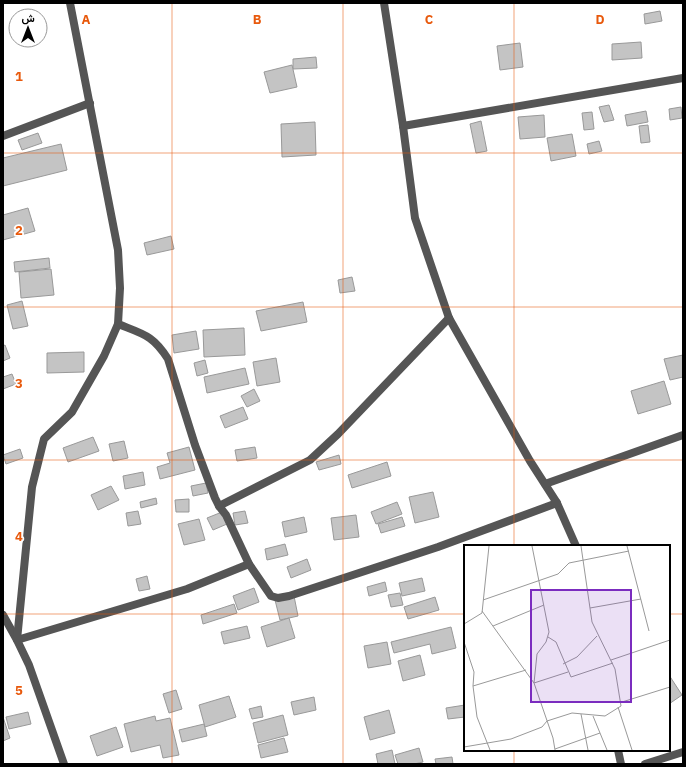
<svg xmlns="http://www.w3.org/2000/svg" width="686" height="767" viewBox="0 0 686 767" font-family="'IBM Plex Sans',Vazirmatn,sans-serif">
<rect width="100%" height="100%" fill="#fff"/>
<g fill="#c4c4c4" stroke="#999">
<path d="M660 11 662 21 645 24 644 14Z"/>
<path d="M641 42 642 58 612 60V44Z"/>
<path d="M520 43 523 67 500 70 497 46Z"/>
<path d="M316 57 317 68 293 69V59Z"/>
<path d="M292 65 297 87 270 93 264 72Z"/>
<path d="M609 105 614 120 604 122 599 107Z"/>
<path d="M681 107 682 118 670 120 669 109Z"/>
<path d="M646 111 648 122 627 126 625 115Z"/>
<path d="M592 112 594 129 584 130 582 113Z"/>
<path d="M544 115 545 137 520 139 518 117Z"/>
<path d="M481 121 487 151 476 153 470 124Z"/>
<path d="M315 122 316 155 282 157 281 124Z"/>
<path d="M648 125 650 142 641 143 639 126Z"/>
<path d="M38 133 42 143 22 150 18 140Z"/>
<path d="M572 134 576 156 551 161 547 138Z"/>
<path d="M599 141 602 151 589 154 587 144Z"/>
<path d="M61 144 67 170 3 186V158Z"/>
<path d="M28 208 35 231 3 240V215Z"/>
<path d="M171 236 174 249 147 255 144 243Z"/>
<path d="M49 258 50 268 15 272 14 262Z"/>
<path d="M51 269 54 295 21 298 19 272Z"/>
<path d="M352 277 355 291 340 293 338 280Z"/>
<path d="M22 301 28 326 13 329 7 305Z"/>
<path d="M303 302 307 322 261 331 256 311Z"/>
<path d="M244 328 245 355 204 357 203 330Z"/>
<path d="M196 331 199 349 174 353 172 335Z"/>
<path d="M5 345 10 358 3 361V346Z"/>
<path d="M84 352V372L47 373V353Z"/>
<path d="M683 355V377L670 380 664 359Z"/>
<path d="M276 358 280 382 257 386 253 362Z"/>
<path d="M205 360 208 373 197 376 194 363Z"/>
<path d="M245 368 249 384 207 393 204 377Z"/>
<path d="M12 374 16 384 3 389V377Z"/>
<path d="M664 381 671 404 638 414 631 391Z"/>
<path d="M254 389 260 401 247 407 241 396Z"/>
<path d="M243 407 248 419 225 428 220 416Z"/>
<path d="M93 437 99 451 68 462 63 448Z"/>
<path d="M124 441 128 458 113 461 109 444Z"/>
<path d="M189 447 195 470 160 479 157 467 170 463 167 453Z"/>
<path d="M255 447 257 458 237 461 235 450Z"/>
<path d="M20 449 23 458 6 464 3 455Z"/>
<path d="M339 455 341 464 319 470 316 462Z"/>
<path d="M387 462 391 476 352 488 348 475Z"/>
<path d="M143 472 145 485 125 489 123 476Z"/>
<path d="M206 483 208 493 193 496 191 486Z"/>
<path d="M111 486 119 500 98 510 91 495Z"/>
<path d="M433 492 439 517 415 523 409 497Z"/>
<path d="M156 498 157 504 141 508 140 502Z"/>
<path d="M189 499V512H176L175 500Z"/>
<path d="M397 502 402 514 376 524 371 512Z"/>
<path d="M138 511 141 524 128 526 126 513Z"/>
<path d="M245 511 248 523 235 525 233 513Z"/>
<path d="M222 512 227 524 213 530 207 518Z"/>
<path d="M356 515 359 537 334 540 331 518Z"/>
<path d="M304 517 307 532 285 537 282 522Z"/>
<path d="M402 517 405 526 381 533 378 524Z"/>
<path d="M199 519 205 540 184 545 178 524Z"/>
<path d="M285 544 288 555 267 560 265 549Z"/>
<path d="M307 559 311 570 291 578 287 567Z"/>
<path d="M147 576 150 589 139 591 136 579Z"/>
<path d="M422 578 425 591 402 596 399 583Z"/>
<path d="M385 582 387 591 369 596 367 587Z"/>
<path d="M254 588 259 602 238 610 233 596Z"/>
<path d="M400 593 403 605 391 607 388 595Z"/>
<path d="M294 596 298 616 280 620 275 600Z"/>
<path d="M435 597 439 610 408 619 404 607Z"/>
<path d="M234 604 237 613 203 624 201 615Z"/>
<path d="M289 618 295 638 267 647 261 627Z"/>
<path d="M247 626 250 638 224 644 221 632Z"/>
<path d="M451 627 456 648 432 654 430 644 394 653 391 642Z"/>
<path d="M387 642 391 664 368 668 364 646Z"/>
<path d="M420 655 425 675 403 681 398 661Z"/>
<path d="M669 675 682 695 669 704Z"/>
<path d="M176 690 182 709 169 713 163 694Z"/>
<path d="M229 696 236 717 205 727 199 705Z"/>
<path d="M314 697 316 710 294 715 291 702Z"/>
<path d="M465 705V717L448 719 446 708Z"/>
<path d="M261 706 263 717 252 719 249 709Z"/>
<path d="M389 710 395 733 370 740 364 717Z"/>
<path d="M28 712 31 724 9 729 6 717Z"/>
<path d="M283 715 288 735 258 743 253 723Z"/>
<path d="M155 716 156 721 170 718 179 755 163 758 160 745 131 752 124 724Z"/>
<path d="M3 717 10 738 3 741Z"/>
<path d="M204 724 207 736 182 742 179 730Z"/>
<path d="M116 727 123 747 97 756 90 736Z"/>
<path d="M284 738 288 752 261 758 258 745Z"/>
<path d="M419 748 423 762 414 764H398L395 755Z"/>
<path d="M392 750 395 764H378L376 754Z"/>
<path d="M452 757 453 764H436L435 759Z"/>
</g>
<g fill="none" stroke-linecap="round" stroke-linejoin="round">
<g stroke="#555" stroke-width="8">
<path d="M384 3 403 126 415 218 449 318 530 461 557 503 576 546"/>
<path d="M403 126 683 78"/>
<path d="M3 136 90 103"/>
<path d="M118 324C143 334 153 335 168 359L195 445 215 498 219 506 226 515 249 564 271 596 278 598 289 596 438 547 557 503"/>
<path d="M545 484 683 435"/>
<path d="M219 506 310 460 338 434 449 318"/>
<path d="M3 615 17 640 187 589 249 564"/>
<path d="M618 750 621 764"/>
<path d="M64 764 29 665 17 640 32 487 44 439 72 412 104 356 118 324 120 288 118 250 70 3"/>
<path d="M645 764 683 752"/>
</g>
</g>
<path fill="none" stroke="#e8590c" stroke-width="1" stroke-opacity="0.55" d="M172 3V764M343 3V764M514 3V546M3 153H683M3 307H683M3 460H683M3 614H465M669 614H683M514 750V764"/>
<g transform="translate(464 545)">
<rect width="206" height="206" fill="#fff"/>
<path fill="none" stroke="#999" stroke-width="1" d="M68 1 85 87 82 97 73 109 70 138 89 193 91 205M163 1 185 86M19 55 94 29 105 18 165 6M126 63 177 54M18 66 70 138 104 127M0 79 18 68 25 1M29 81 80 60M84 92 92 97 107 132 149 118M0 97 10 127 9 141 13 172 26 205M147 115 206 95M99 119 113 112 133 91M9 141 62 125M158 157 206 142M154 162 168 205M117 169 124 205M129 171 143 205M0 202 47 194 78 182 83 176 108 168 141 171 157 161 151 124 128 77 117 1M91 204 136 188"/>
<path fill="#7b2cbf" fill-opacity="0.15" stroke="#7b2cbf" stroke-width="2" d="M67 45H167V157H67Z"/>
<rect width="206" height="206" fill="none" stroke="#000" stroke-width="2"/>
</g>
<g font-size="13" text-anchor="middle" font-weight="bold" fill="#e8590c" stroke="#fff" stroke-width="3.5" stroke-linejoin="round" paint-order="stroke">
<text x="86" y="24">A</text>
<text x="257" y="24">B</text>
<text x="429" y="24">C</text>
<text x="600" y="24">D</text>
<text x="19" y="81">1</text>
<text x="19" y="235">2</text>
<text x="19" y="388">3</text>
<text x="19" y="541">4</text>
<text x="19" y="695">5</text>
</g>
<rect width="686" height="767" fill="none" stroke="#000000" stroke-width="8"/>
<g transform="translate(28 28)"><circle r="19" fill="#ffffff" stroke="#999999"/>
<path d="M0-3L7 15L0 10L-7 15Z" fill="#000000"/>
<text y="-6" font-size="11" font-weight="bold" text-anchor="middle" fill="#000000">ش</text>
</g>
</svg>
